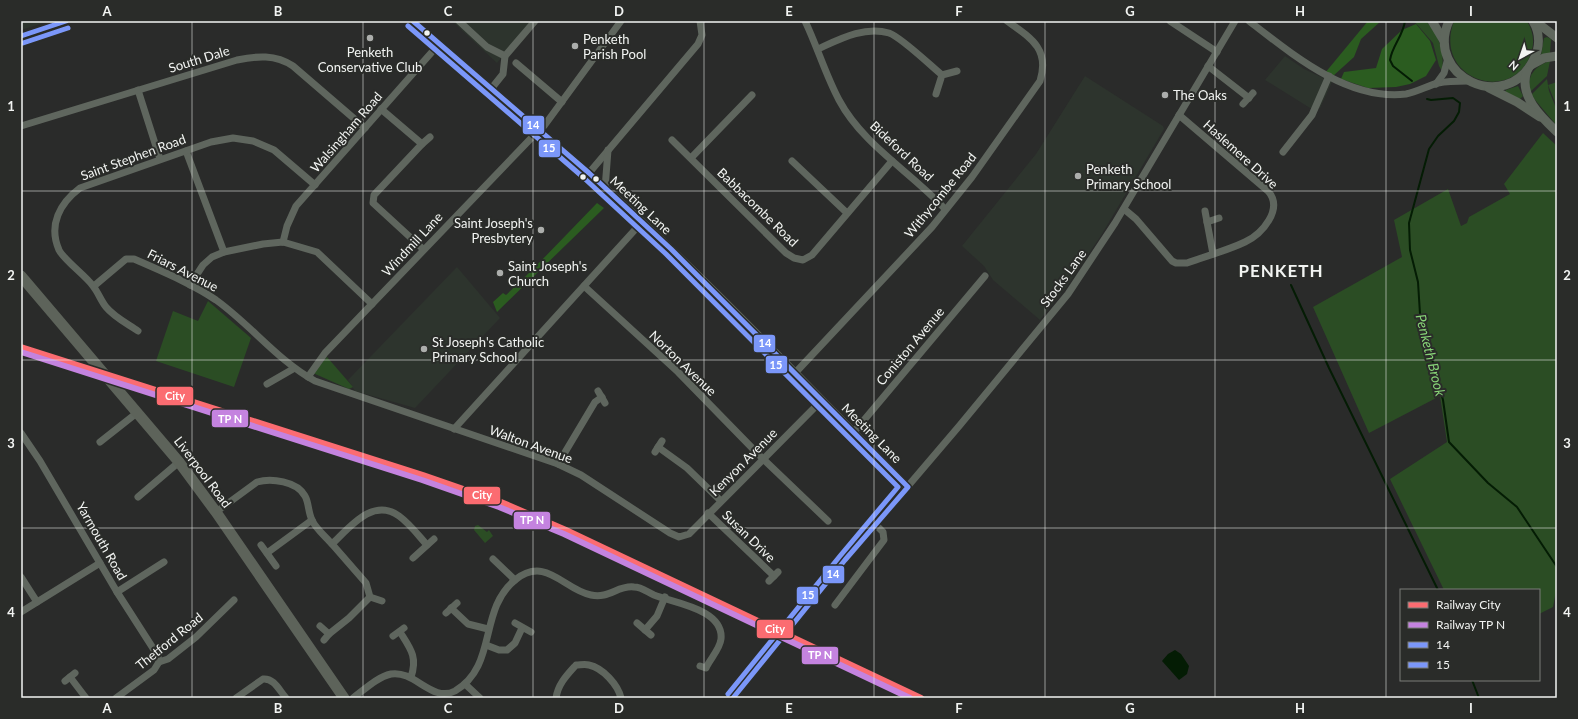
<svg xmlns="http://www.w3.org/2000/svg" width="1578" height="719" viewBox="0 0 1578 719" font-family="Lato,sans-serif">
<rect width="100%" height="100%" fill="#2a2b2a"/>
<g fill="#2d342d">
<path d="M21 21H50L21 30Z"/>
<path d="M452 21H531L497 63Z"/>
<path d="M1285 56 1304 69 1332 82 1320 108H1310L1265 80Z"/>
<path d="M1085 76 1163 126 1164 129 1102 234 1067 286 1040 320 993 280 984 266 962 246 1036 154Z"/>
<path d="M457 267 500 318 415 408 355 391 348 380Z"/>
</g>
<g fill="#2b4d24">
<path d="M1414 21H1426C1439 34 1445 53 1442 71L1439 66 1433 43Z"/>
<path d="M1454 21H1527C1533 31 1535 42 1531 53 1514 106 1432 80 1454 21Z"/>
<path d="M1547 37 1551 39 1550 53 1541 55 1544 38Z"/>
<path d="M1550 61 1547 76 1530 92C1526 76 1535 66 1550 61Z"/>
<path d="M1547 79 1549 91 1557 110V126L1531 95Z"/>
<path d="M1557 82V107L1548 85Z"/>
<path d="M1518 86 1523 96 1520 99 1505 92 1506 90Z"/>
<path d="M1543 133 1557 146V586L1553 607 1539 614V590H1444L1390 479 1447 442 1440 396 1369 433 1313 307 1402 257 1394 220 1448 189 1461 226 1467 223 1469 217 1510 194 1504 184Z"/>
<path d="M208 301 251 338 234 387 156 361 173 311 198 321Z"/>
<path d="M327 357 353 387 349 389 313 373Z"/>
<path d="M478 525 487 532 489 530 493 536 485 543 474 530 475 526Z"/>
</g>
<g fill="#2b5c20">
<path d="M1368 21H1381L1361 39 1354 57 1333 76 1325 73Z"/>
<path d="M1416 24 1430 41 1436 60 1426 76 1410 84 1396 87 1368 88 1341 79 1344 72 1376 68 1382 49 1402 30Z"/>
<path d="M597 203 604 208 497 312 493 302 503 293 506 295C538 265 567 234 597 203Z"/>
</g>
<path fill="#041c04" d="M1175 650 1181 654 1189 666 1187 674 1179 680 1162 661 1168 654Z"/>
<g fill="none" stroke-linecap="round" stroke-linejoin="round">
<g stroke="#041c04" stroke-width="2">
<path d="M1405 21C1403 36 1392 46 1390 60L1393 66 1412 81"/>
<path d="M1427 99 1431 100 1453 98 1460 103 1459 112 1454 121 1438 136 1429 149 1409 223 1410 250 1418 282 1420 314 1443 400 1449 442 1488 483 1517 507 1557 567"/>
<path d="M1291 285 1329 368 1438 590"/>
<path d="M1472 680 1479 698"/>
</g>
<g stroke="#5f665e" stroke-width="7">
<path d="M413 21C471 72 531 122 589 173 701 272 803 381 908 487"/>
<path d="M459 21 487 47 505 56 535 21"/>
<path d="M805 21C817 46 826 76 839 100 863 145 911 172 945 209"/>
<path d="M1170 21 1217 52"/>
<path d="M1249 21C1292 54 1347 101 1406 94 1417 92 1427 86 1438 83 1448 81 1458 81 1468 81"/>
<path d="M21 36 66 21"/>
<path d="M818 49C840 39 864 26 889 33 901 37 931 66 942 75"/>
<path d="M516 63 562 102"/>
<path d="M1208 66 1249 98"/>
<path d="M1436 84 1444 73 1448 58"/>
<path d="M491 89 503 74 505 56"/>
<path d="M138 90 160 159"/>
<path d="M936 94 942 75 957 71"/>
<path d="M1243 104 1253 93"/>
<path d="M381 109 422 144 374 195 373 203 423 249"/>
<path d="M21 126 237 60C257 56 275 54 293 66L365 128"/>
<path d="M544 126 621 21"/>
<path d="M672 140 786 253 794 258 803 260 812 255 892 161"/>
<path d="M422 144 430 137"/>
<path d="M186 151 224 252"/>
<path d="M1283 152 1312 115 1329 76"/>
<path d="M691 158 752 95"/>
<path d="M792 161 847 213"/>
<path d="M589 173 698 44 702 35 700 21"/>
<path d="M605 189 608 150"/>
<path d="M1124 209 1136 219 1172 261 1176 263H1187C1206 256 1226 251 1245 242 1262 234 1284 209 1268 191L1179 115"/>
<path d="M1205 211 1207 222 1219 218"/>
<path d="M1207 222 1213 254"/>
<path d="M283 242 287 226 296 206 439 44"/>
<path d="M190 285 203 265 212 257 224 252 263 244 283 242 317 252 372 304"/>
<path d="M94 286 126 259H134C161 271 191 283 216 300 251 325 277 360 315 381L558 464 581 475 670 533 679 537 689 534 822 400"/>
<path d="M584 286 678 372 758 454 828 521"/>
<path d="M138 331C128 324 114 317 106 307 101 301 98 292 93 286 86 276 64 260 59 250 48 225 60 203 80 188L211 142 233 138 253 141 274 150 315 185"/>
<path d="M796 372 932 227 972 177 1040 81C1050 49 1031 38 1007 21"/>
<path d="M308 377 325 353 539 130"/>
<path d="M267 384 293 369"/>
<path d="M598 391 605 403"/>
<path d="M454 429 642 222"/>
<path d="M854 432 985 276"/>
<path d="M21 433 40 461 117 592 158 656 159 662"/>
<path d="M100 442 138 412"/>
<path d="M658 447 687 468 721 501"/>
<path d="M655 452 662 441"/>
<path d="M558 464 595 402 602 397"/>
<path d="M138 497 179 462"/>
<path d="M216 512 257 482C271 478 297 481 305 496 309 503 308 512 312 520 315 528 326 537 332 544 350 527 373 497 399 516 410 524 418 535 427 545"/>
<path d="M708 513 774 576"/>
<path d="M332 544 366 583 370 597 382 601"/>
<path d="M261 545 276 566"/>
<path d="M267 553 312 520"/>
<path d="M413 558 434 539"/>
<path d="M493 559 515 580"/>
<path d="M21 577 37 602"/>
<path d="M769 581 778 572"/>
<path d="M117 592 164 562"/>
<path d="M835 605 884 540 883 532 876 525"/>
<path d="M451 608 468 624 488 629"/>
<path d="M21 612 100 563"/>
<path d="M446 613 457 603"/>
<path d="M515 623 531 632"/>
<path d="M637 623 651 635"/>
<path d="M320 626 329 634 324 640"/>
<path d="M645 630 657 616 665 597"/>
<path d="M400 632C410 648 418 657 411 677"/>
<path d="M329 634 349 618 370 597"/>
<path d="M393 636 404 628"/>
<path d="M486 645 499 650H507L515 643 522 628"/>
<path d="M70 677 86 698"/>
<path d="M65 681 75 673"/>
<path d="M465 684 480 698"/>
<path d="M116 698 154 670 159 662 168 659 196 637 234 600"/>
<path d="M236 698 263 679C274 678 279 690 286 698"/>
<path d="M353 698C364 690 377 677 391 674 415 670 432 703 455 691 498 666 478 610 515 580 546 555 564 590 591 595 609 599 618 585 634 587 642 587 647 592 654 595 674 603 724 609 721 639 720 649 710 659 706 668L700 666"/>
<path d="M556 698C558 684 567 675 576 665 580 665 585 664 589 665 603 668 618 685 621 698"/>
<path d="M733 698 845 560 960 425 1068 294 1115 223 1235 21"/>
</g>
<g stroke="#5f675d" stroke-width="9">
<path d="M1432 21 1444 41"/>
<path d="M1449 21C1424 76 1506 116 1534 59 1540 47 1540 33 1533 21"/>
<path d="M1535 21 1557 38"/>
<path d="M1531 65 1544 58 1557 56"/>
<path d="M1527 71C1518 95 1541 117 1557 132"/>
<path d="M1489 88 1517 102 1540 117"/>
</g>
<path stroke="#5d635a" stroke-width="11" d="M21 276 179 462 216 512 344 698"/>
<g stroke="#2a2c29" stroke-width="8">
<g id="bus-1">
<path d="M413 21 589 173 671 249 908 487 845 560 733 698"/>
<path d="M21 36 66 21"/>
</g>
</g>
<g stroke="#2a2c29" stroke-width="8">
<g id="bus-2">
<path d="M408 26 584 178 666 254 898 487 840 556 728 694"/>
<path d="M23 43 68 28"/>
</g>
</g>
<use href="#bus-1" stroke="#7b97f9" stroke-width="5"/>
<use href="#bus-2" stroke="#7b97f9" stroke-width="5"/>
<g stroke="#2a2c29" stroke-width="9">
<path id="rail-1" d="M21 347 423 475 501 502 566 530 921 698"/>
</g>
<g stroke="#2a2c29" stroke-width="9">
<path id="rail-2" d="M21 352 422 480 499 507 564 534 910 698"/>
</g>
<use href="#rail-1" stroke="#fb6c71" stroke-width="6"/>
<use href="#rail-2" stroke="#c483df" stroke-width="6"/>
</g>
<path fill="none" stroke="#f2f4f2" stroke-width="1" stroke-opacity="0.55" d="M192 21V698M363 21V698M533 21V698M704 21V698M874 21V698M1045 21V698M1215 21V698M1386 21V698M21 191H1557M21 360H1557M21 528H1557"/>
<g fill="#f2f4f2" stroke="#2a2c29" stroke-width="1.5">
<circle cx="427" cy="33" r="3.5"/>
<circle cx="583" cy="177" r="3.5"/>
<circle cx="596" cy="179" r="3.5"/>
</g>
<g fill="#acaeac" stroke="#2a2c29" stroke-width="1.5">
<circle cx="370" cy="38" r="4"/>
<circle cx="575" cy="46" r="4"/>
<circle cx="1165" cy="95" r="4"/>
<circle cx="1078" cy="176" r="4"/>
<circle cx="541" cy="230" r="4"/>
<circle cx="500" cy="273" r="4"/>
<circle cx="424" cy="349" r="4"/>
</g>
<g text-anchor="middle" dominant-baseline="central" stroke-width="4" stroke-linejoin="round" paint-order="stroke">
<g font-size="13" fill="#f2f4f2" stroke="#2a2c29" text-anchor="start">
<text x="583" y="39">Penketh<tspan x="583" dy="15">Parish Pool</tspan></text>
<text x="370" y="52" text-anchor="middle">Penketh<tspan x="370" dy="15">Conservative Club</tspan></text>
<text x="1173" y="95">The Oaks</text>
<text x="1086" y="169">Penketh<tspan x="1086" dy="15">Primary School</tspan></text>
<text x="533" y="223" text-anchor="end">Saint Joseph's<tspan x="533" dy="15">Presbytery</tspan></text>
<text x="508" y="266">Saint Joseph's<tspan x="508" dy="15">Church</tspan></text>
<text x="432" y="342">St Joseph's Catholic<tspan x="432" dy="15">Primary School</tspan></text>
</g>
<g font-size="13" fill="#f2f4f2" stroke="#2a2c29">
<text transform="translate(199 59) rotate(-17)">South Dale</text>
<text transform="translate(346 132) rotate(-49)">Walsingham Road</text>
<text transform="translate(902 151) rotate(43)">Bideford Road</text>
<text transform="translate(1241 154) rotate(42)">Haslemere Drive</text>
<text transform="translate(133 157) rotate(-20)">Saint Stephen Road</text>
<text transform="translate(940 195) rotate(-51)">Withycombe Road</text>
<text transform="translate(641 205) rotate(43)">Meeting Lane</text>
<text transform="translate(758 207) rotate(44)">Babbacombe Road</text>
<text transform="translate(412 244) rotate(-47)">Windmill Lane</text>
<text transform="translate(183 270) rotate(27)">Friars Avenue</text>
<text transform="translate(1063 278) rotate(-54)">Stocks Lane</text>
<text transform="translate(910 346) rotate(-50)">Coniston Avenue</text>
<text transform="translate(683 363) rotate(44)">Norton Avenue</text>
<text transform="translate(872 433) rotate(45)">Meeting Lane</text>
<text transform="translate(531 444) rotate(20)">Walton Avenue</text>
<text transform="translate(743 462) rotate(-45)">Kenyon Avenue</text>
<text transform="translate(203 472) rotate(53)">Liverpool Road</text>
<text transform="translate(749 536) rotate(44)">Susan Drive</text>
<text transform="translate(102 541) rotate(60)">Yarmouth Road</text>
<text transform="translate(169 641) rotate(-39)">Thetford Road</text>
</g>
<g font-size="14" font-style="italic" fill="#88d578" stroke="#2a2c29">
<text transform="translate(1431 355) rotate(76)">Penketh Brook</text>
</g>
<g font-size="17" font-weight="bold" letter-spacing="1" fill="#f2f4f2" stroke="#2a2c29">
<text x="1281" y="270">PENKETH</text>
</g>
</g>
<g stroke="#2a2c29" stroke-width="1.5">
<rect x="522" y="115" width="23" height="20" rx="4" fill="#7b97f9"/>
<rect x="538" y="139" width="23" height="19" rx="4" fill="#7b97f9"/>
<rect x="753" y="334" width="23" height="19" rx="4" fill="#7b97f9"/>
<rect x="765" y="355" width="23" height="19" rx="4" fill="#7b97f9"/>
<rect x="156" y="386" width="38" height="20" rx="4" fill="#fb6c71"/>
<rect x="211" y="409" width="38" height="19" rx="4" fill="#c483df"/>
<rect x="463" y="486" width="38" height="19" rx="4" fill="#fb6c71"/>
<rect x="513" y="511" width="38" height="19" rx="4" fill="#c483df"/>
<rect x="822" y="565" width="23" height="19" rx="4" fill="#7b97f9"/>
<rect x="796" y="586" width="23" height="19" rx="4" fill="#7b97f9"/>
<rect x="756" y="619" width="38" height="20" rx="4" fill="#fb6c71"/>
<rect x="801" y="646" width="38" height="19" rx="4" fill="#c483df"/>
</g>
<g font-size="11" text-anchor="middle" font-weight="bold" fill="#fff">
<text x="533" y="129">14</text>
<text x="549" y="152">15</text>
<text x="765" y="347">14</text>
<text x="776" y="369">15</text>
<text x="175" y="400">City</text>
<text x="230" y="423">TP N</text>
<text x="482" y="499">City</text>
<text x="532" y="524">TP N</text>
<text x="833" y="578">14</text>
<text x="808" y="599">15</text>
<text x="775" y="633">City</text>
<text x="820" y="659">TP N</text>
</g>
<rect width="1578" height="719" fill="none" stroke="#2a2c29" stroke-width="44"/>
<rect x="1400" y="589" width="140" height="92" fill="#2a2c29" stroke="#7a7c79"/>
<rect x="1408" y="602" width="20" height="6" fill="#fb6c71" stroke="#7a7c79"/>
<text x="1436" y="609" font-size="12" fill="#f2f4f2">Railway City</text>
<rect x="1408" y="622" width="20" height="6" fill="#c483df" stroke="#7a7c79"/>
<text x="1436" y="629" font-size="12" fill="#f2f4f2">Railway TP N</text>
<rect x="1408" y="642" width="20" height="6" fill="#7b97f9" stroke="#7a7c79"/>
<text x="1436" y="649" font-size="12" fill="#f2f4f2">14</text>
<rect x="1408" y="662" width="20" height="6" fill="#7b97f9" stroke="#7a7c79"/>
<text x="1436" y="669" font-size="12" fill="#f2f4f2">15</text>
<g transform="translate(1520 58) rotate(220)" stroke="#2a2c29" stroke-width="3" paint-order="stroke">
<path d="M0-3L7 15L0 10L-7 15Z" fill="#f2f4f2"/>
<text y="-6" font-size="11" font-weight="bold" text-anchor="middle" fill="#f2f4f2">N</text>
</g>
<rect x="22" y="22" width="1534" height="675" fill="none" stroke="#f2f4f2" stroke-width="1.5"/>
<g font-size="13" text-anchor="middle" font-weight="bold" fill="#f2f4f2">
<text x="107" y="16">A</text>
<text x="278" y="16">B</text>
<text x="448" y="16">C</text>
<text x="619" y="16">D</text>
<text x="789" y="16">E</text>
<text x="959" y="16">F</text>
<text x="1130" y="16">G</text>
<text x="1300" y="16">H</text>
<text x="1471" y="16">I</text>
<text x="11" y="111">1</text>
<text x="1567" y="111">1</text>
<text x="11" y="280">2</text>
<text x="1567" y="280">2</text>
<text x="11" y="448">3</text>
<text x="1567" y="448">3</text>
<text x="11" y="617">4</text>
<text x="1567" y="617">4</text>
<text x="107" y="713">A</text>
<text x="278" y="713">B</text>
<text x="448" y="713">C</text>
<text x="619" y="713">D</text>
<text x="789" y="713">E</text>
<text x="959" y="713">F</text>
<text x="1130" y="713">G</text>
<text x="1300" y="713">H</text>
<text x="1471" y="713">I</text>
</g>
</svg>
